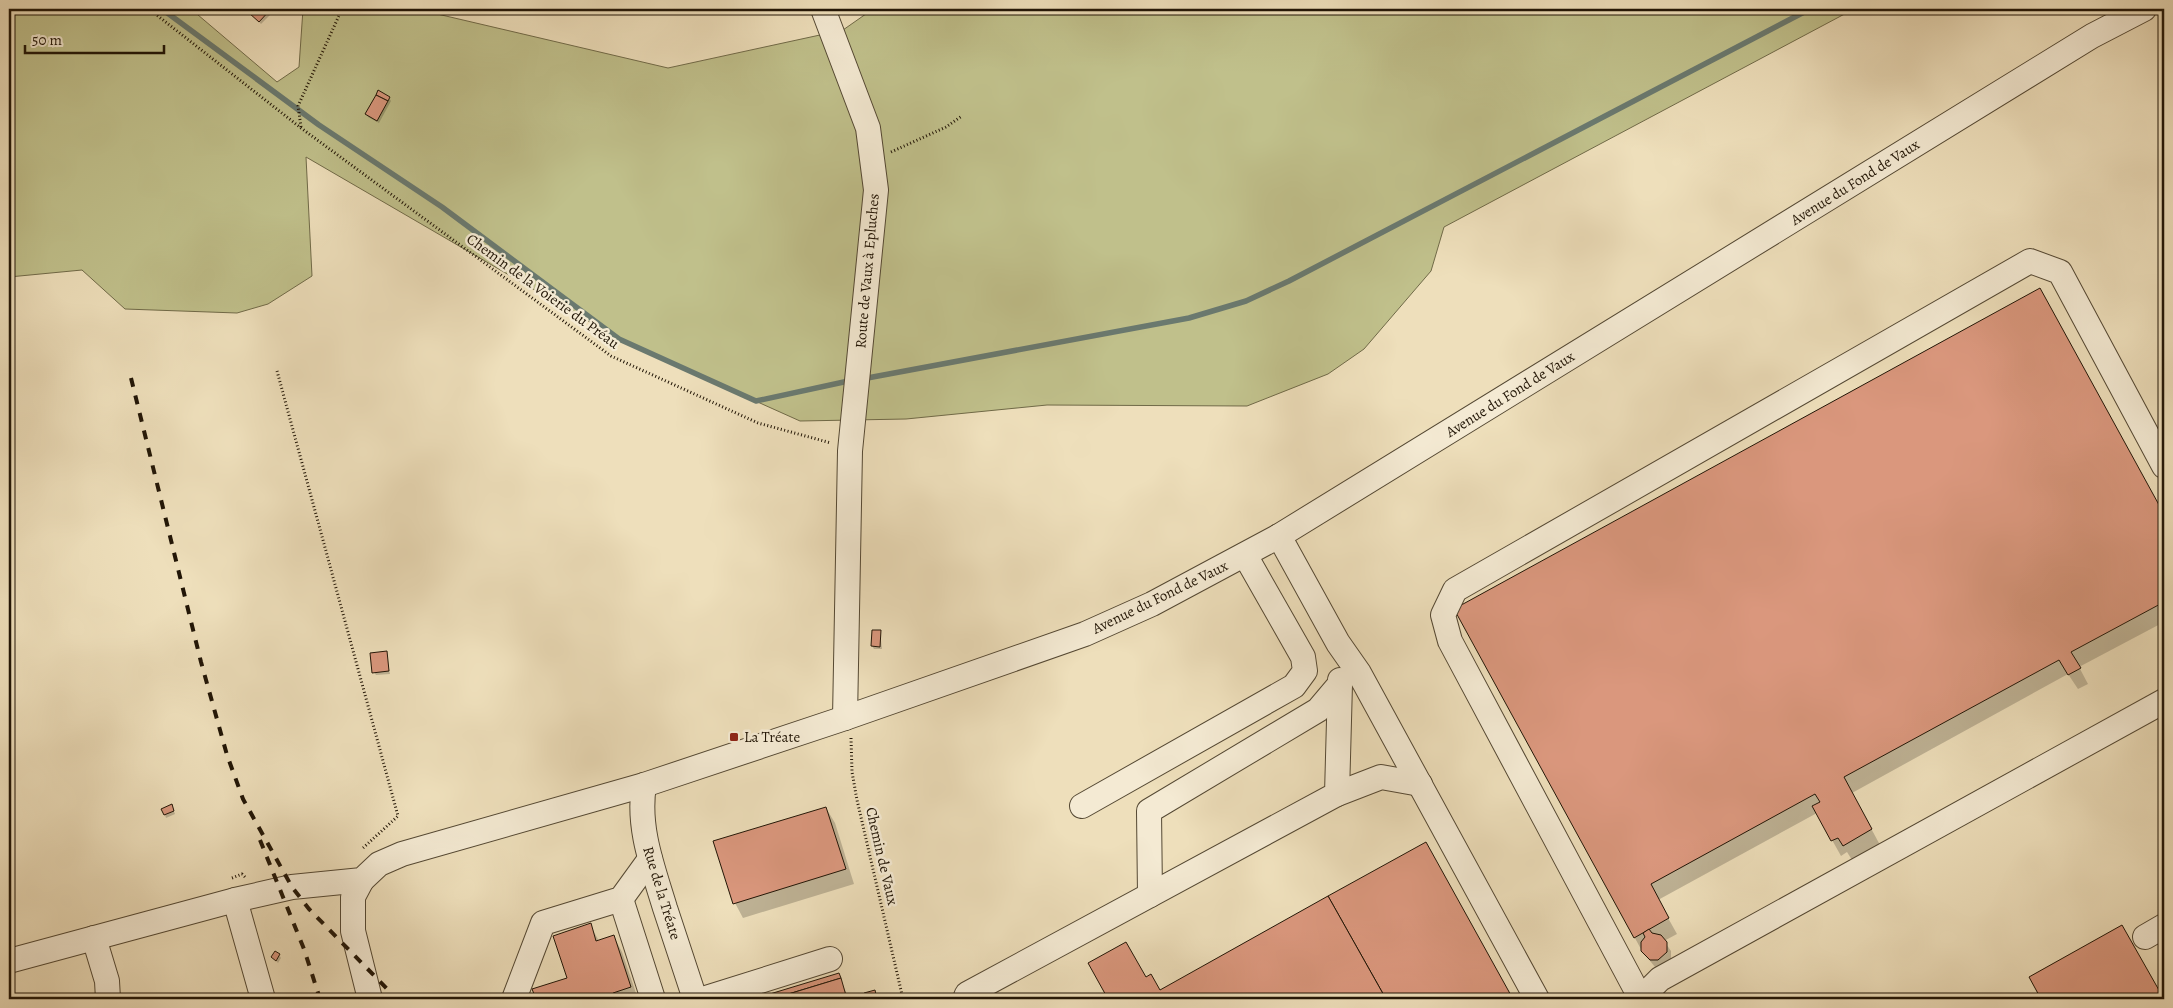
<svg xmlns="http://www.w3.org/2000/svg" width="2173" height="1008" viewBox="0 0 2173 1008" font-family="Alegreya,serif">
<rect width="100%" height="100%" fill="#eedfbb"/>
<filter id="stains"><feTurbulence type="fractalNoise" baseFrequency=".004" numOctaves="4"/><feColorMatrix values="0 0 0 0 .2 0 0 0 0 .09 0 0 0 0 .02 0 0 0 .5 -.17"/></filter>
<radialGradient id="worn" r=".72"><stop offset=".6" stop-color="#630" stop-opacity="0"/><stop offset="1" stop-color="#630" stop-opacity=".3"/></radialGradient>
<path fill="#c0c08b" stroke="#706a48" d="M9 9H191L277 82 299 67 303 9H416L668 68 843 30 873 9H1854L1444 227 1431 271 1364 349 1328 374 1247 406 1047 405 906 419 800 421 626 343 306 157 312 276 268 304 237 313 125 309 82 270 9 277Z"/>
<g fill="#0003">
<path d="M255 9H269L272 13 261 24 251 13Z"/>
<path d="M716 9H795V11L719 14Z"/>
<path d="M389 98 391 101 379 123 368 117 366 114Z"/>
<path d="M2048 304 2164 516V622L2079 667 2088 684 2078 689 2068 674 1852 793 1880 845 1852 860 1847 852 1841 856 1817 813 1658 900 1677 934 1664 941 1671 951V959L1662 967H1655L1642 951 1456 610Z"/>
<path d="M880 632 882 649H874L872 646Z"/>
<path d="M386 652 390 674 376 675 374 672Z"/>
<path d="M826 808 835 823 854 884 743 918 735 903Z"/>
<path d="M173 809 175 814 166 818 165 815Z"/>
<path d="M1434 858 1512 999H1110L1090 963 1146 979 1160 991Z"/>
<path d="M590 925 599 941 614 937 622 952 638 999H537L534 989 568 979Z"/>
<path d="M2121 926 2163 999H2042L2030 978Z"/>
<path d="M279 955 281 958 278 963 272 957Z"/>
<path d="M838 974 849 999 762 998Z"/>
</g>
<g fill="none" stroke-linecap="round" stroke-linejoin="round">
<g stroke="#6a796f" stroke-width="5.5">
<path d="M162 9 319 125 442 207 619 339 756 401 853 380"/>
<path d="M862 379 1189 318 1246 301 1289 281 1810 9"/>
</g>
</g>
<g fill="#da977d" stroke="#211506">
<path d="M253 9H271L259 22 249 13Z"/>
<path d="M378 90 390 97 388 101 376 95Z"/>
<path d="M376 95 388 101 377 121 365 114Z"/>
<path d="M2040 288 2164 514V602L2071 652 2081 668 2068 675 2059 660 1844 777 1872 829 1843 846 1838 838 1831 841 1812 806 1820 802 1815 794 1651 884 1669 918 1634 938 1454 609Z"/>
<path d="M872 630H881L880 647 871 646Z"/>
<path d="M387 651 389 671 372 673 370 653Z"/>
<path d="M172 804 174 811 164 815 161 809Z"/>
<path d="M826 807 846 869 733 904 713 841Z"/>
<path d="M1426 842 1513 999H1386L1328 896Z"/>
<path d="M1328 896 1386 999H1108L1088 963 1126 942 1146 977 1151 974 1160 990Z"/>
<path d="M591 923 596 941 614 935 631 987 613 993 615 999H536L532 989 567 978 553 936Z"/>
<path d="M2122 925 2164 999H2041L2029 977Z"/>
<path d="M1649 929 1652 933 1661 935 1667 942V952L1658 960H1650L1641 951V942L1645 937 1643 933Z"/>
<path d="M275 951 280 954 276 961 271 957Z"/>
<path d="M839 973 841 978 772 999H761L760 997Z"/>
<path d="M841 978 847 999H772Z"/>
<path d="M875 990 877 999H866L864 993Z"/>
</g>
<g fill="none" stroke-linecap="round" stroke-linejoin="round">
<g stroke="#544833" stroke-width="26">
<g id="minor">
<path d="M823 9 868 128 876 190 850 451 845 718"/>
<path d="M1279 536 1338 643 1359 673 1537 999"/>
<path d="M644 785C637 828 653 868 665 908 675 938 685 969 695 999"/>
<path d="M1337 794 1381 777 1420 784"/>
<path d="M1082 806 1294 686 1305 671 1303 657 1245 555"/>
<path d="M362 880 353 897V931L370 999"/>
<path d="M1150 895 1149 811 1318 710 1340 684V680"/>
<path d="M621 899 653 999"/>
<path d="M235 900 263 999"/>
<path d="M2145 937 2164 926"/>
<path d="M94 938 107 981 108 999"/>
<path d="M9 961 235 900 292 887 362 880 379 864 402 854 644 785 845 718 1085 634 1152 604 1279 536 2092 36 2144 9"/>
<path d="M514 999 543 923 621 899 650 859"/>
<path d="M703 999 830 959"/>
<path d="M965 999 967 994 1337 794 1340 684"/>
<path d="M1640 999 1660 979 2164 701"/>
<path d="M1641 999 1450 641 1443 615 1455 590 2030 261 2060 272 2164 466"/>
</g>
</g>
<g stroke="#211506" stroke-width="3" stroke-dasharray="1 2.5" stroke-linecap="butt">
<path d="M149 9 301 128 611 356 758 423 831 443"/>
<path d="M301 127 298 106 342 9"/>
<path d="M891 152 946 127 962 116"/>
<path d="M277 371 398 816 363 848"/>
<path d="M851 738 852 772 857 800 903 999"/>
<path d="M232 878 242 874 246 878"/>
</g>
<use href="#minor" stroke="#f4ead3" stroke-width="24"/>
<g stroke="#211506" stroke-width="4" stroke-dasharray="9 9" stroke-linecap="butt">
<path d="M131 378 201 662 227 755 243 799 292 887 309 909 397 999"/>
<path d="M260 840 304 949 320 999"/>
</g>
</g>
<rect fill="#8f2418" stroke="#f4ead3" stroke-width="2" x="729" y="732" width="10" height="10" rx="2.5"/>
<g text-anchor="middle" dominant-baseline="central" stroke-width="5" stroke-linejoin="round" paint-order="stroke">
<g font-size="15" fill="#211506" stroke="#f4ead3">
<text transform="translate(1855 182) rotate(-32)">Avenue du Fond de Vaux</text>
<text transform="translate(867 271) rotate(-85)">Route de Vaux à Epluches</text>
<text transform="translate(543 291) rotate(36)">Chemin de la Voierie du Préau</text>
<text transform="translate(1510 394) rotate(-32)">Avenue du Fond de Vaux</text>
<text transform="translate(1160 597) rotate(-26)">Avenue du Fond de Vaux</text>
<text transform="translate(882 856) rotate(77)">Chemin de Vaux</text>
<text transform="translate(662 893) rotate(73)">Rue de la Tréate</text>
</g>
<g font-size="15" fill="#211506" stroke="#f4ead3" text-anchor="start">
<text x="744" y="737">La Tréate</text>
</g>
</g>
<rect width="2173" height="1008" fill="none" stroke="#eedfbb" stroke-width="30"/>
<rect x="10" y="10" width="2153" height="988" fill="none" stroke="#211506" stroke-width="2.5"/>
<rect x="15" y="15" width="2143" height="978" fill="none" stroke="#211506"/>
<path d="M25 45v8h139v-8" fill="none" stroke="#211506" stroke-width="2.5"/>
<text x="32" y="45" font-size="15" fill="#211506" stroke="#f4ead3" stroke-width="4" paint-order="stroke">50 m</text>
<rect width="100%" height="100%" filter="url(#stains)"/>
<rect width="100%" height="100%" fill="url(#worn)"/>
</svg>
